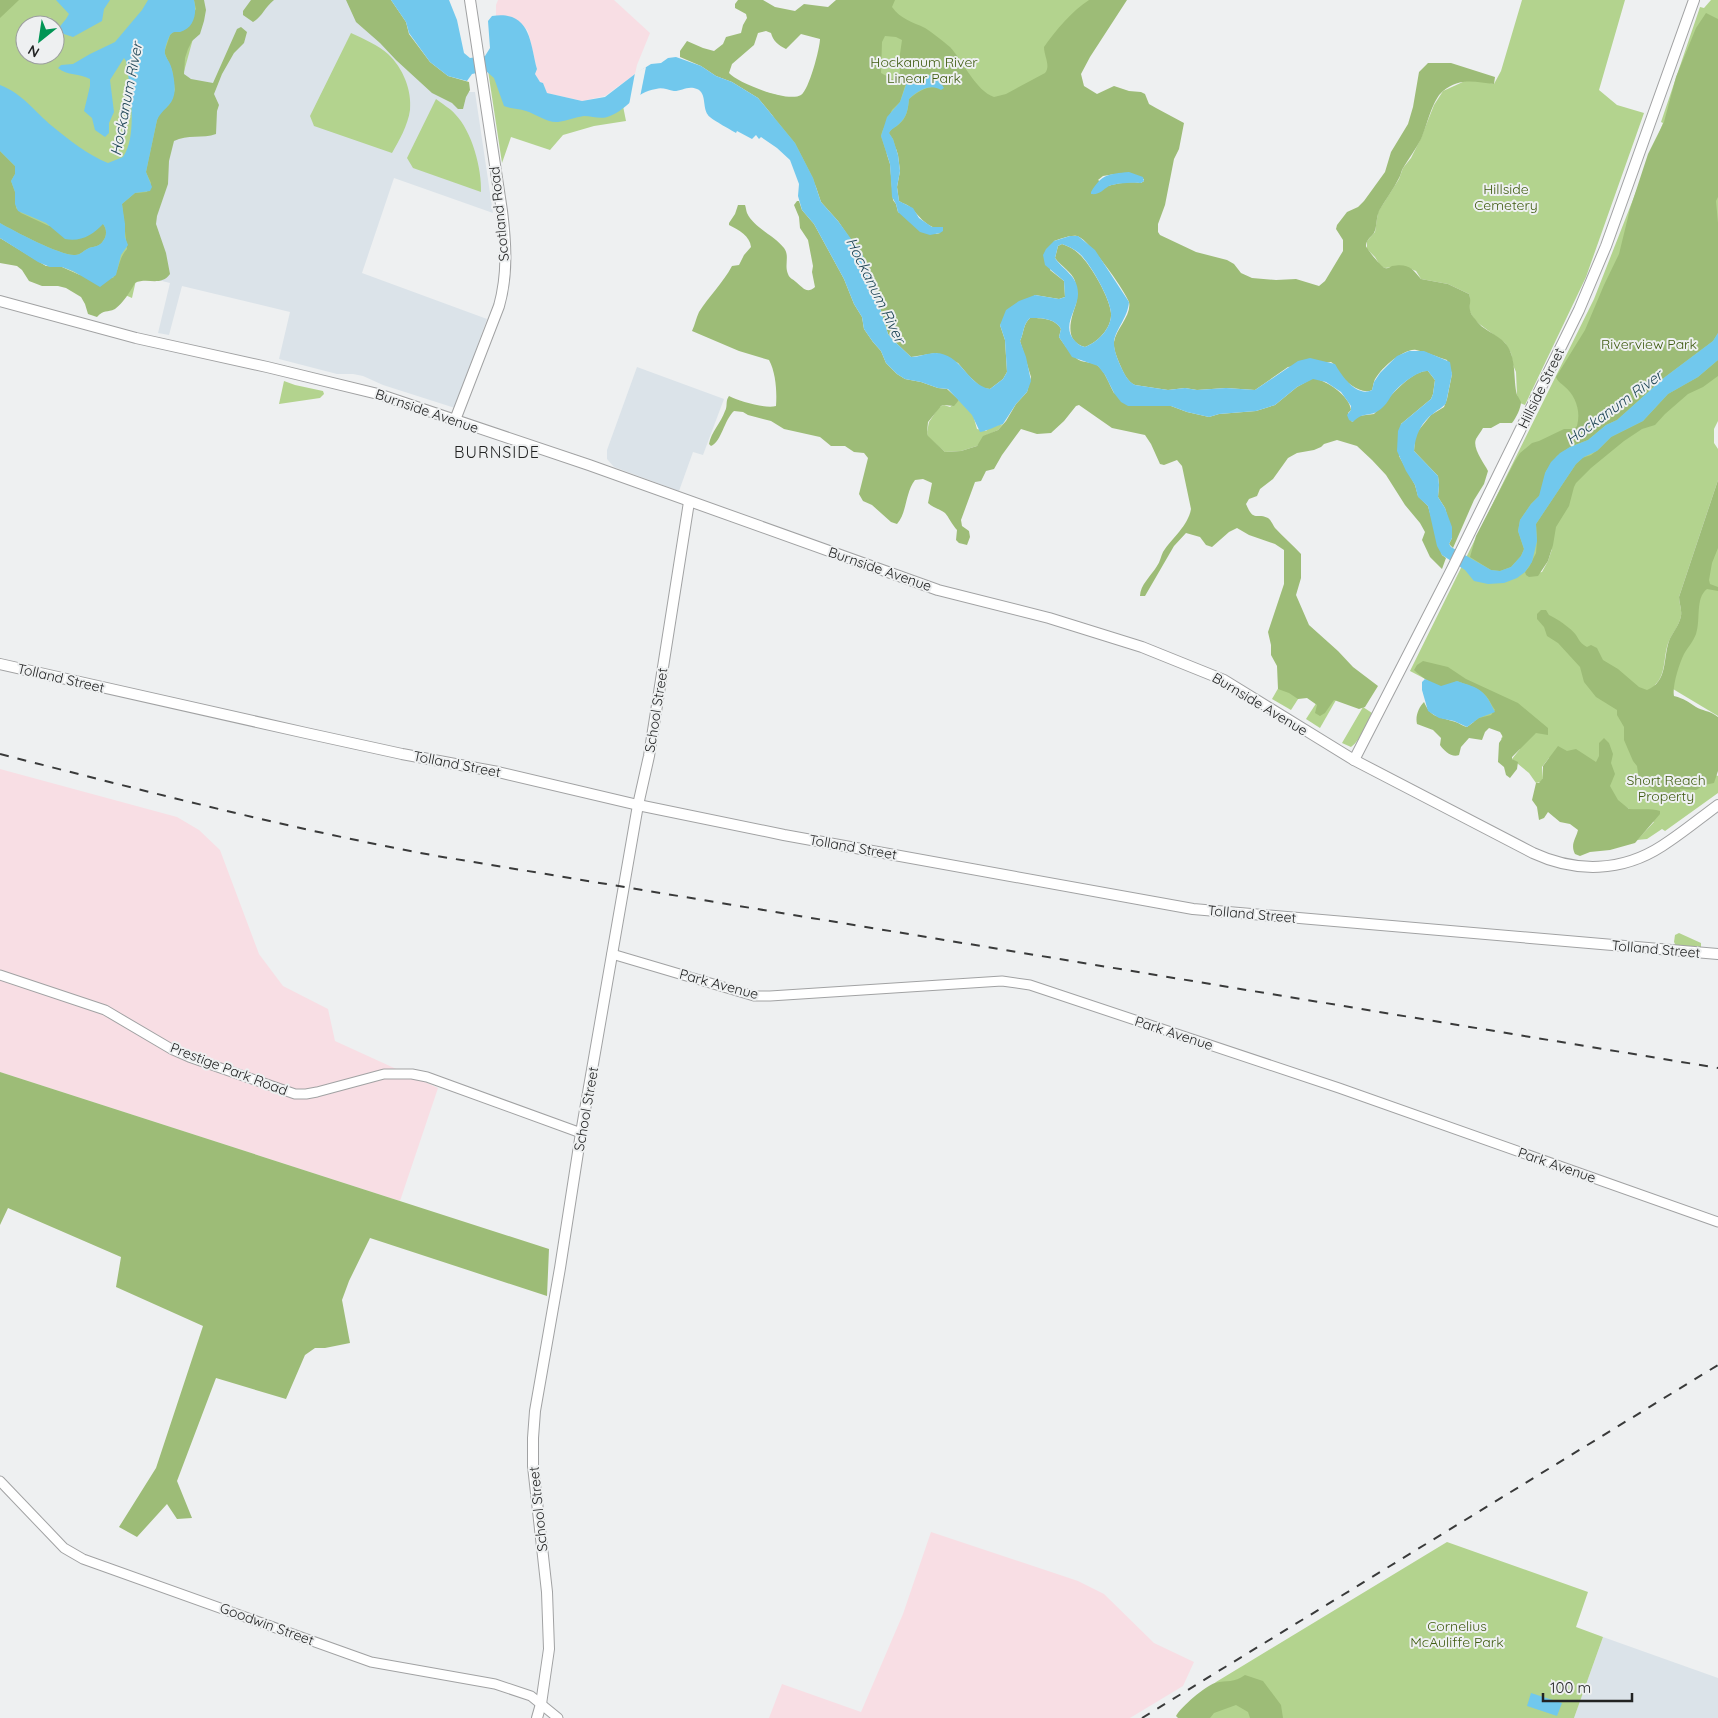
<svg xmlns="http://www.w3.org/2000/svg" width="1718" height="1718" viewBox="0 0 1718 1718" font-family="Quicksand,sans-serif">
<rect width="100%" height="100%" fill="#eef0f1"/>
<g fill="#f8dee4">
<path d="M498 0H614L650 33 637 65 635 74 605 96 582 101 547 93 543 83 540 82 535 74 537 69 528 31 520 22 508 16H496V5Z"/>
<path d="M0 769 177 817 199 830 220 850 259 954 283 986 328 1009 335 1041 438 1088 400 1201 0 1072Z"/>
<path d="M931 1532 1078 1581 1104 1594 1154 1643 1194 1662 1183 1686 1130 1718H769L782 1684 861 1712 903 1614Z"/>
</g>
<g fill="#dbe3e9">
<path d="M197 0H359L452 92H475L493 213 394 178 362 273 487 319 455 408 383 385 363 376 353 374H337L279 359 290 312 182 286 169 335 158 333 170 283 138 275Z"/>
<path d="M637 367 724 399 703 455 693 452 679 491 614 467 607 459V450Z"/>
<path d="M1603 1637 1718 1678V1718H1574Z"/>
</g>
<g fill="#b3d38e" fill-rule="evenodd">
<path d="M0 0H197L199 17 180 86 132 298 93 281 0 237ZM25 25H55V55H25Z"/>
<path d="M862 0H1117L1067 72 808 189 761 91 800 101Z"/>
<path d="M1522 0H1625L1599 90 1617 105 1644 113 1586 277 1525 405 1520 403 1517 395 1516 372 1513 365 1511 353 1505 343 1478 323 1474 319 1469 310 1470 298 1469 294 1448 284 1421 279 1416 271 1403 266 1385 268 1381 267 1375 257 1367 249V241L1375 232 1378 212 1399 179 1403 168 1411 158 1421 138 1434 105 1443 91 1465 81H1481L1494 84 1501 71Z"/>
<path d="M1711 0H1718V373L1715 377 1718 375V421L1714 429V443L1718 449V480L1679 597C1679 603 1682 609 1681 616 1679 626 1673 632 1669 641 1663 654 1667 674 1655 685L1642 741 1718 776V793L1665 831 1662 829 1647 839 1637 840 1654 822 1629 809 1549 758 1542 767 1543 778 1541 782 1536 783 1529 773 1512 759 1520 749 1501 739 1513 715 1476 726 1460 697 1410 671 1594 299 1663 123 1661 122 1700 7 1704 8ZM1552 549 1548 561 1542 572 1526 575Z"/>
<path d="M351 33C364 39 378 45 388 54 403 68 412 90 410 110 408 125 399 141 392 153L314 126 310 116Z"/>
<path d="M487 64 551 107 621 96 626 121 594 126 563 135 550 150 511 137 502 163Z"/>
<path d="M436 99C442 104 450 108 455 114 472 131 482 169 481 192L413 168 407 158Z"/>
<path d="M284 381 295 385 323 391 324 394 320 398 279 404Z"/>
<path d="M959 400 973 415 977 429 986 431 990 427 1003 424 998 430 987 435 977 446 961 451 945 452 928 437 927 432 929 422 939 407 944 405 950 407Z"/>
<path d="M1718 524V716L1663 683Z"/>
<path d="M1303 645 1325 657 1291 710 1272 699Z"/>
<path d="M1328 685 1340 693 1320 728 1306 719Z"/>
<path d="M1363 707 1372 713C1366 724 1361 740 1351 747L1342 743Z"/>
<path d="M1679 933 1701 943V947L1676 946 1674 942 1675 935Z"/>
<path d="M1447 1542 1588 1592 1576 1627 1603 1637 1574 1718H1181L1178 1716 1216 1682Z"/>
</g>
<g fill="#9dbc77" fill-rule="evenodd">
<path d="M0 0H19L0 18Z"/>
<path d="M194 0H204L206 10 204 21 200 34 192 41 188 49 185 58 184 74 191 79 213 83 237 29 241 27 247 32 244 43 234 53 222 74 214 94 219 105 217 111 216 134C203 139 187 134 174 141L169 161 168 184 157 216 156 224 166 253 170 274C161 287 147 277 135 283 130 292 123 303 115 309 107 313 104 309 97 317L88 314 85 304 81 297 66 288 58 286H42L29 281 22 270 17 266 0 263V238L46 266 62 267 80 275 113 278C120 269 118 259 127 249L122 204 135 193 147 192 151 183 146 172 157 120 160 112 169 105 175 90 172 70 165 54V50L170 35 173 32 182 31 196 9Z"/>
<path d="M251 0H274C265 7 262 17 253 22L243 15V11Z"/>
<path d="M346 0H391L406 22 409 34 430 62 448 76 469 82 470 90 466 97 463 109H458L452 103 432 93 396 60 380 43 356 22Z"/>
<path d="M738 0H763L775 7 795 11 804 4 828 7 836 0H895L892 7C900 19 913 22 925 28 933 33 943 41 950 47 963 61 976 91 994 97L1006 94 1045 73C1051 66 1044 56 1044 47 1056 30 1072 11 1089 0H1127L1090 57 1081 74 1084 86 1097 94 1114 86 1129 91 1141 92 1145 94 1149 104 1156 108 1184 123 1179 149 1174 159 1165 205 1158 224V232L1160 235 1196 252 1227 260 1234 264 1241 273 1252 278 1276 280 1296 279 1319 286 1325 281 1343 251V240L1336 229 1337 225 1347 212 1358 207 1364 201 1385 172 1391 152 1408 124 1413 107 1419 72 1428 63H1451L1495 77 1494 84C1476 82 1460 77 1443 91 1432 100 1427 126 1421 139 1416 149 1409 158 1403 168 1401 171 1401 175 1399 178 1393 190 1385 200 1379 211 1376 218 1377 227 1374 233 1371 237 1366 240 1366 246 1366 248 1382 268 1385 268 1388 269 1390 267 1392 266 1408 263 1412 268 1421 279L1448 284 1469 294C1473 305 1465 307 1475 319 1482 330 1497 334 1505 343 1517 356 1513 380 1517 395 1518 396 1520 400 1521 402 1521 408 1516 418 1512 423H1500L1491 428H1483C1481 432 1478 435 1476 439 1472 448 1484 463 1488 471L1484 484 1474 500 1453 548 1449 544 1452 538 1451 530 1445 508 1438 497 1439 485 1438 476 1414 451 1415 438 1418 431 1431 415 1444 407 1447 399 1452 374 1447 360C1437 357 1427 352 1416 350 1404 348 1378 370 1374 382 1373 385 1373 387 1372 390 1362 395 1346 383 1341 375 1337 370 1336 365 1331 362L1288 367 1255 390 1226 388 1197 390 1185 388 1168 390 1135 385C1128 382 1124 374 1121 367 1118 360 1113 349 1114 342 1116 329 1132 315 1129 302 1125 291 1088 238 1077 236 1069 235 1061 239 1054 241L1050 270 1064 281 1065 297 1059 299 1035 295 1000 325 1005 340 1007 372 1003 379 990 389 982 388 969 376 958 363 936 353 911 357 893 340 888 334 866 262 838 221 821 202 813 178 795 143 758 98 732 82 716 76 701 66 680 57V51L687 41 703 48 714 51 723 44 726 37 741 33 743 25 747 18 746 14 735 8V4ZM766 31 771 33C773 41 778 45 786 49L801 34 820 39C820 48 809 90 801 95 788 103 738 83 729 73L732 64 754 45 758 33ZM885 36 896 37 902 40 899 61 900 71 898 79 894 80 881 73 882 42ZM920 74 936 75 937 87C926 86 917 92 909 99 908 109 907 118 898 125 894 128 892 128 889 133L893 139 898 155 900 171 897 187 899 201C903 204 907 204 910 207 918 214 925 226 936 228L940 233 936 234 898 212 896 204 893 200 890 164 881 136 882 132 892 110 900 102 905 86ZM1115 174 1144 179V181L1141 183C1132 181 1117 183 1108 186L1098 180 1103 176Z"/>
<path d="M1706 13 1718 19V197L1716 201 1718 223V333L1713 341 1665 377 1617 420 1606 425 1588 440 1570 447 1557 456 1546 471 1540 495 1531 504 1520 520 1518 531 1524 549 1521 556 1511 567 1500 571 1491 570 1470 557 1476 536 1515 461 1520 453 1532 443 1539 441 1564 429H1574L1577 426C1581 411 1576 396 1564 386 1561 383 1558 382 1556 377L1585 330 1604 285 1619 254 1630 209 1648 154 1664 122 1676 77 1696 28Z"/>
<path d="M0 151 15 166V174L11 181 15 192 16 208 21 213 49 226 103 224C107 229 107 236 103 241 99 247 95 246 89 248 84 250 81 255 75 255 61 256 14 231 0 223Z"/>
<path d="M797 201H799L802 210 814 224 844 279 854 304 862 317 864 329 873 342 881 351 886 363 897 374 905 379 921 382 938 388 947 389 959 400 954 406 944 405 941 406 928 422 927 432 928 436 945 452 961 451 977 446 983 436 998 430 1006 421 1016 404 1027 392 1031 377 1020 341C1024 333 1023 324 1030 318 1041 318 1055 318 1061 329L1059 337C1064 344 1073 358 1081 361 1087 363 1092 362 1097 365 1105 371 1109 384 1114 393L1152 405 1171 406 1187 412 1209 417 1219 414 1256 411 1275 405 1297 387 1313 378C1326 380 1350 396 1351 410L1348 413 1352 422 1358 416 1374 414C1385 403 1411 369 1428 371L1435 380 1433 394 1431 399 1401 424 1399 456 1415 485 1418 496 1428 506 1442 555 1446 558 1442 569 1430 557 1422 540 1425 532 1420 523 1405 505 1386 475 1372 460 1357 446 1337 440 1324 444 1321 447 1314 450 1297 453 1288 458 1273 479 1260 489 1257 496 1249 499 1246 504C1254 523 1256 512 1268 518 1271 520 1273 525 1275 528 1283 537 1293 545 1301 554V578L1296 595 1309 625 1338 651 1353 667 1378 686 1365 707 1359 709 1334 700 1325 713 1320 716 1315 713 1317 705 1307 698 1298 699 1289 693 1278 689 1277 666 1271 655V645L1268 632 1284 584V550L1275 544 1249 535 1237 528 1229 532 1212 547 1206 545 1200 537 1186 533 1174 546 1145 596H1140C1140 585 1151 576 1157 566 1160 562 1161 556 1163 552 1172 538 1188 526 1191 509L1182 466 1177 460 1164 465 1160 464 1151 444 1145 435 1112 428 1079 405 1076 406 1064 421 1051 433 1037 434 1021 429 1002 455 994 469 986 471 981 481 975 482 961 520 962 526 969 531 970 537 967 545 959 543 956 540 957 530C953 526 948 516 945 513 940 509 933 508 928 503L932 483 923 479 915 480C905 493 907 513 897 524L891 522 872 505 863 501 859 494 868 458 864 453 854 452 845 446H831L820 437 784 429 771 421 748 415 743 412 734 411C724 420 722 441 711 446L709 444C711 432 721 423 725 411 728 406 725 401 729 396 739 401 765 409 776 406 777 392 776 373 769 360L739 351 692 331C695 325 696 318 699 312 709 296 723 283 732 266L739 265 744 255 751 247C750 236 739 230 729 225V223L735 214 738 205H745C746 208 746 210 747 213 754 228 774 235 784 248 790 256 784 265 788 274 789 278 793 279 796 282 803 288 807 294 815 287L812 272 813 266 808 240 800 228 799 217 794 205Z"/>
<path d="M1062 244C1068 246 1074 249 1078 253 1090 263 1110 298 1111 313 1112 328 1098 342 1085 347 1063 341 1071 319 1076 304 1077 299 1076 287 1075 281 1072 272 1061 266 1055 258L1058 246Z"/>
<path d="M1718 360V376L1703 387 1688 394 1665 414 1655 425 1642 429 1624 441 1591 468 1576 483 1574 487 1569 506 1556 527 1553 545 1548 561 1538 576 1529 577 1526 575 1525 572 1529 567 1536 553 1537 541 1536 524 1576 464 1582 458 1591 455 1599 449 1611 437 1643 421 1668 394 1698 377Z"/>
<path d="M1718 480V548L1712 563 1709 580 1710 584 1718 587V591L1707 589C1695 598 1701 620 1696 634 1693 642 1688 647 1684 654 1679 664 1672 687 1674 696 1685 699 1687 701 1696 707 1702 711 1709 710 1718 717V771L1714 783 1704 785 1696 790 1680 789 1681 798H1679L1670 794H1662L1643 784 1639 779 1637 766 1633 761 1624 740V727L1617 715V710L1596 697 1584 682 1580 667 1558 643 1547 636 1544 627 1537 619V614L1541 610H1546L1549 615C1556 618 1571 628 1576 635 1579 640 1581 644 1587 647L1591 645 1597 648 1603 660 1618 669 1639 687 1647 690C1668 682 1663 658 1669 641 1672 633 1679 626 1681 616 1682 609 1679 603 1679 597Z"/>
<path d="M1423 661 1448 667 1466 679 1518 703 1548 728V735L1536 733 1512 757V759L1518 762 1517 769 1510 778 1506 775 1504 767 1498 762 1499 743 1503 737 1500 732 1489 728 1485 732 1482 740 1469 738 1461 747 1459 755C1452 758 1444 751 1440 745L1441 738 1433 730 1417 724C1415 716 1419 707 1424 702 1431 718 1438 716 1452 721 1458 722 1462 726 1467 727L1479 718 1491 715 1495 710C1491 705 1490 700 1486 696 1479 688 1468 685 1457 681 1453 683 1447 687 1442 687 1434 686 1420 676 1414 670L1417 665Z"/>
<path d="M1604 738 1609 743 1613 754 1611 763 1615 774 1610 786 1618 800 1629 809C1640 810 1650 808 1660 811V814L1635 843 1610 850 1590 852 1580 856 1575 854C1570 844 1576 839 1578 830L1570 824 1560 822 1548 812 1544 818 1539 820 1537 807 1532 800 1536 783H1539L1543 778V766L1558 746 1567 751 1576 749 1596 762 1599 756V743Z"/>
<path d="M0 1072 549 1249 547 1296 370 1238 349 1281 342 1300 350 1343 325 1348H315L305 1355 286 1399 216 1378 177 1481 192 1518 177 1519 167 1504 137 1537 119 1527 156 1468 203 1326 116 1287 121 1257 8 1208 0 1225Z"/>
<path d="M1245 1675 1263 1681 1281 1705 1283 1718H1250L1248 1712 1236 1705 1214 1713 1210 1718H1178L1176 1716C1181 1707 1205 1686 1215 1683 1227 1680 1234 1683 1245 1675Z"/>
</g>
<g fill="#71c8ed" fill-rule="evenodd">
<path d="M56 0H110L104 9 102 21 73 37 58 32 57 30 66 19 69 14Z"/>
<path d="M148 0H194C197 12 195 28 180 32 176 32 173 31 170 35 168 39 164 49 165 54 166 58 169 61 170 64 173 70 176 88 174 95 172 106 161 110 157 120L146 172 152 187 150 191 135 193 122 204 125 224V237L128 245 121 255 116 275 100 287 73 271 62 267H50L38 262 0 238V223C14 231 61 256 75 255 81 255 84 250 89 248 95 246 99 247 103 241 107 236 107 229 103 224 93 235 81 242 65 239L46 223 18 211 15 204V192L11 181 15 174V166L0 151V85C23 94 34 111 52 126 69 140 88 155 108 163L123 157C138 136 130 86 126 61L124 58 110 80 114 112 109 123V133L105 137 95 130 92 118 84 111 90 86V79C80 73 67 76 58 68L61 65 73 64 90 54 115 42 142 10Z"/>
<path d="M391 0H449L457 20 464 53 470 58 485 56 490 48 488 21 492 16C531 10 530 43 537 69L535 74 540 82 543 83 547 93 582 101 605 97 635 74 651 64 661 63 668 58 676 57 701 66 716 76 732 82 758 98 795 143 813 178 821 202 838 221 862 254 866 262 888 334 893 340 911 357C919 357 927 353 935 353 961 353 967 385 990 389L1003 379 1007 372 1005 340 1000 325 1006 310 1019 301 1035 295 1059 299 1065 297 1064 281 1045 265 1043 255 1046 249 1054 241 1070 236H1078L1095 250 1129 302C1128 318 1114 331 1114 343 1114 351 1118 360 1121 367 1124 373 1128 382 1135 385L1168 390 1185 388 1197 390 1226 388 1255 390 1298 361 1310 358 1335 364C1341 375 1357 398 1372 390L1374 382 1380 373 1397 356 1409 351H1424L1450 362 1452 374 1446 403C1443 408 1438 409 1434 413 1421 422 1415 436 1414 451L1438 476 1439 485 1438 497 1445 508 1452 527V538L1449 544 1451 547 1491 570 1500 571 1511 567 1521 556 1524 549 1518 531 1520 520 1531 504 1539 496 1545 473 1551 462 1560 453 1570 447 1588 440 1606 425 1617 420 1665 377 1713 341 1718 333V360L1698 377 1668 394 1643 421 1611 437 1597 451 1584 457 1576 464 1536 524 1537 541 1532 562 1525 572 1517 578 1504 583 1488 584 1474 581 1465 570 1442 555 1437 546 1428 506 1418 497 1415 485 1406 471 1397 451 1398 431 1401 424 1431 399 1433 394 1435 380 1428 371C1419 370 1401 384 1395 391 1390 396 1388 403 1383 407 1371 419 1364 410 1353 422L1349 420 1347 415 1351 410V406L1341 392 1326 382 1313 379 1297 387 1275 405 1256 411 1219 414 1209 417 1187 412 1171 406H1128L1121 402 1114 393 1105 375 1098 366 1072 357 1059 337 1061 329C1055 318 1041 318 1030 318 1023 324 1024 333 1020 341L1026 357 1031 381 1027 392 1016 404 1003 424C995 426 988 431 980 432L972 415 948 389 938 388 921 382 905 379 897 374 886 363 881 351 873 342 864 329 862 317 854 304 844 279 814 224 802 210 798 196 799 184 790 160 777 148 761 137 759 139 756 135 752 139 737 131 736 133C731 130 709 118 708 115 702 107 707 93 697 89 688 85 682 91 674 91 668 90 662 87 656 89 635 92 628 109 610 116 601 120 593 116 584 116 575 117 567 121 558 122 547 123 536 114 526 111 519 108 510 109 504 106L494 78 486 71 472 74 467 81 448 76 430 62 409 33 406 22ZM1062 244C1068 246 1074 249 1079 253 1090 263 1110 298 1111 313 1112 328 1098 342 1085 347 1080 346 1078 344 1075 341 1060 326 1079 308 1078 293 1078 276 1063 270 1055 258L1058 246Z"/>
<path d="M920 74C935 77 936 73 944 88L941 90C930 83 917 91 909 99 908 109 907 117 899 124 895 128 892 128 889 133L893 139 898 155 900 171 897 187 899 201 913 208 919 218 932 227H943V231L940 233 930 235 920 232 898 212 896 204 892 197 890 164 881 136 887 117 900 102 907 82Z"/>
<path d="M1129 172 1143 177 1144 181 1141 183C1134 182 1115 183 1109 186 1102 190 1100 195 1091 194V192C1102 174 1108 174 1129 172Z"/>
<path d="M1425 679 1441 686 1457 681C1481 689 1484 689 1495 712L1479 718 1467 727 1454 721 1439 718 1428 711 1422 690V682Z"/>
<path d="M1531 1693 1562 1703 1557 1716 1527 1706Z"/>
</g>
<path fill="#eef0f1" d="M646 67 640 97 629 105 635 73Z"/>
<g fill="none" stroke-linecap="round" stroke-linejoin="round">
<g stroke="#a1a2a3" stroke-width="11">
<g id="minor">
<path d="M612 954 754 996H770L1002 981 1030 985 1339 1088 1718 1222"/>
<path d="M0 975 105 1010 173 1050 189 1057 295 1094H306L317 1092 384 1074H412L427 1077 581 1133"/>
<path d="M0 1481 64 1548 83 1559 371 1662 495 1684 531 1696 558 1718"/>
</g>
</g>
<g stroke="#a1a2a3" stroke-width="12">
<g id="major">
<path d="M0 301 136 338 267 367 378 394 589 465 938 590 1049 618 1142 647 1224 680 1354 760 1533 853C1576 873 1622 872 1662 846 1681 834 1699 819 1718 805"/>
<path d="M455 420 499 306C508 274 506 243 502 211L470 0"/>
<path d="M0 664 306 733 402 754 498 772 638 805 784 835 1193 909 1718 954"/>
<path d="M1354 760 1452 569 1579 310 1606 246 1694 0"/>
<path d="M537 1718 541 1704 549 1649 547 1592 533 1466V1438L535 1411 560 1268 581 1133 638 805 649 756 689 502"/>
</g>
</g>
<use href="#minor" stroke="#fff" stroke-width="9"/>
<use href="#major" stroke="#fff" stroke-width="10"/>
<g stroke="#393a3a" stroke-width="2" stroke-dasharray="9 9" stroke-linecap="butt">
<path d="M0 754C145 791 290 829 437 856L1718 1068"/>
<path d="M1142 1718 1718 1365"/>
</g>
</g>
<g text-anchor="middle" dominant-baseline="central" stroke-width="4" stroke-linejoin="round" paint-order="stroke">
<g font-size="14" fill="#405c12" stroke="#eef0f1">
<text x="924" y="62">Hockanum River<tspan x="924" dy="16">Linear Park</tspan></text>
<text x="1506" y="189">Hillside<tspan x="1506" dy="16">Cemetery</tspan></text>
<text x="1649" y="344">Riverview Park</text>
<text x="1666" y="780">Short Reach<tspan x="1666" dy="16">Property</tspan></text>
<text x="1457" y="1626">Cornelius<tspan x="1457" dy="16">McAuliffe Park</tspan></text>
</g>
<g font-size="14" fill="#222323" stroke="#eef0f1">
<text transform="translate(499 214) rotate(-96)">Scotland Road</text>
<text transform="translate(1541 388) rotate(-64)">Hillside Street</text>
<text transform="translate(427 411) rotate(19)">Burnside Avenue</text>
<text transform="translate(880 569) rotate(19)">Burnside Avenue</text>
<text transform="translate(61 678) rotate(13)">Tolland Street</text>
<text transform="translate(1260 704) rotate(31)">Burnside Avenue</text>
<text transform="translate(656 710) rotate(-81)">School Street</text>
<text transform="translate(457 764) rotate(11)">Tolland Street</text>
<text transform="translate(853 847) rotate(10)">Tolland Street</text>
<text transform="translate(1252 914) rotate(5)">Tolland Street</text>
<text transform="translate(1656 949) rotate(5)">Tolland Street</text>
<text transform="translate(719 984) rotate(15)">Park Avenue</text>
<text transform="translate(1174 1033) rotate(18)">Park Avenue</text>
<text transform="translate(229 1069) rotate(21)">Prestige Park Road</text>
<text transform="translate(586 1109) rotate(-80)">School Street</text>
<text transform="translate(1557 1165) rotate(19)">Park Avenue</text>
<text transform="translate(538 1509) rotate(-96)">School Street</text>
<text transform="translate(267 1624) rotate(20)">Goodwin Street</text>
</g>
<g font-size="15" font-style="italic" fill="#204757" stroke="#eef0f1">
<text transform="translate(126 99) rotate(-79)">Hockanum River</text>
<text transform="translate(876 290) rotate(64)">Hockanum River</text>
<text transform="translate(1614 407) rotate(-36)">Hockanum River</text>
</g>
<g font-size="16" letter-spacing="1" fill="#222323" stroke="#eef0f1">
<text x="497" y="452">BURNSIDE</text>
</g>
</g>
<g transform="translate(40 40) rotate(210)"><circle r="24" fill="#eef0f1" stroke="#9c9e9f"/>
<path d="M0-4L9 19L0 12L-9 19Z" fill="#019555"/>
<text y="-8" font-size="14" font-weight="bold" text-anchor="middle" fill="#222323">N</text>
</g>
<path d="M1543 1693v8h89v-8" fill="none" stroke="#222323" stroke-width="2.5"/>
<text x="1550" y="1693" font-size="15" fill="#222323" stroke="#eef0f1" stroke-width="4" paint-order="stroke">100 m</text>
</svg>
